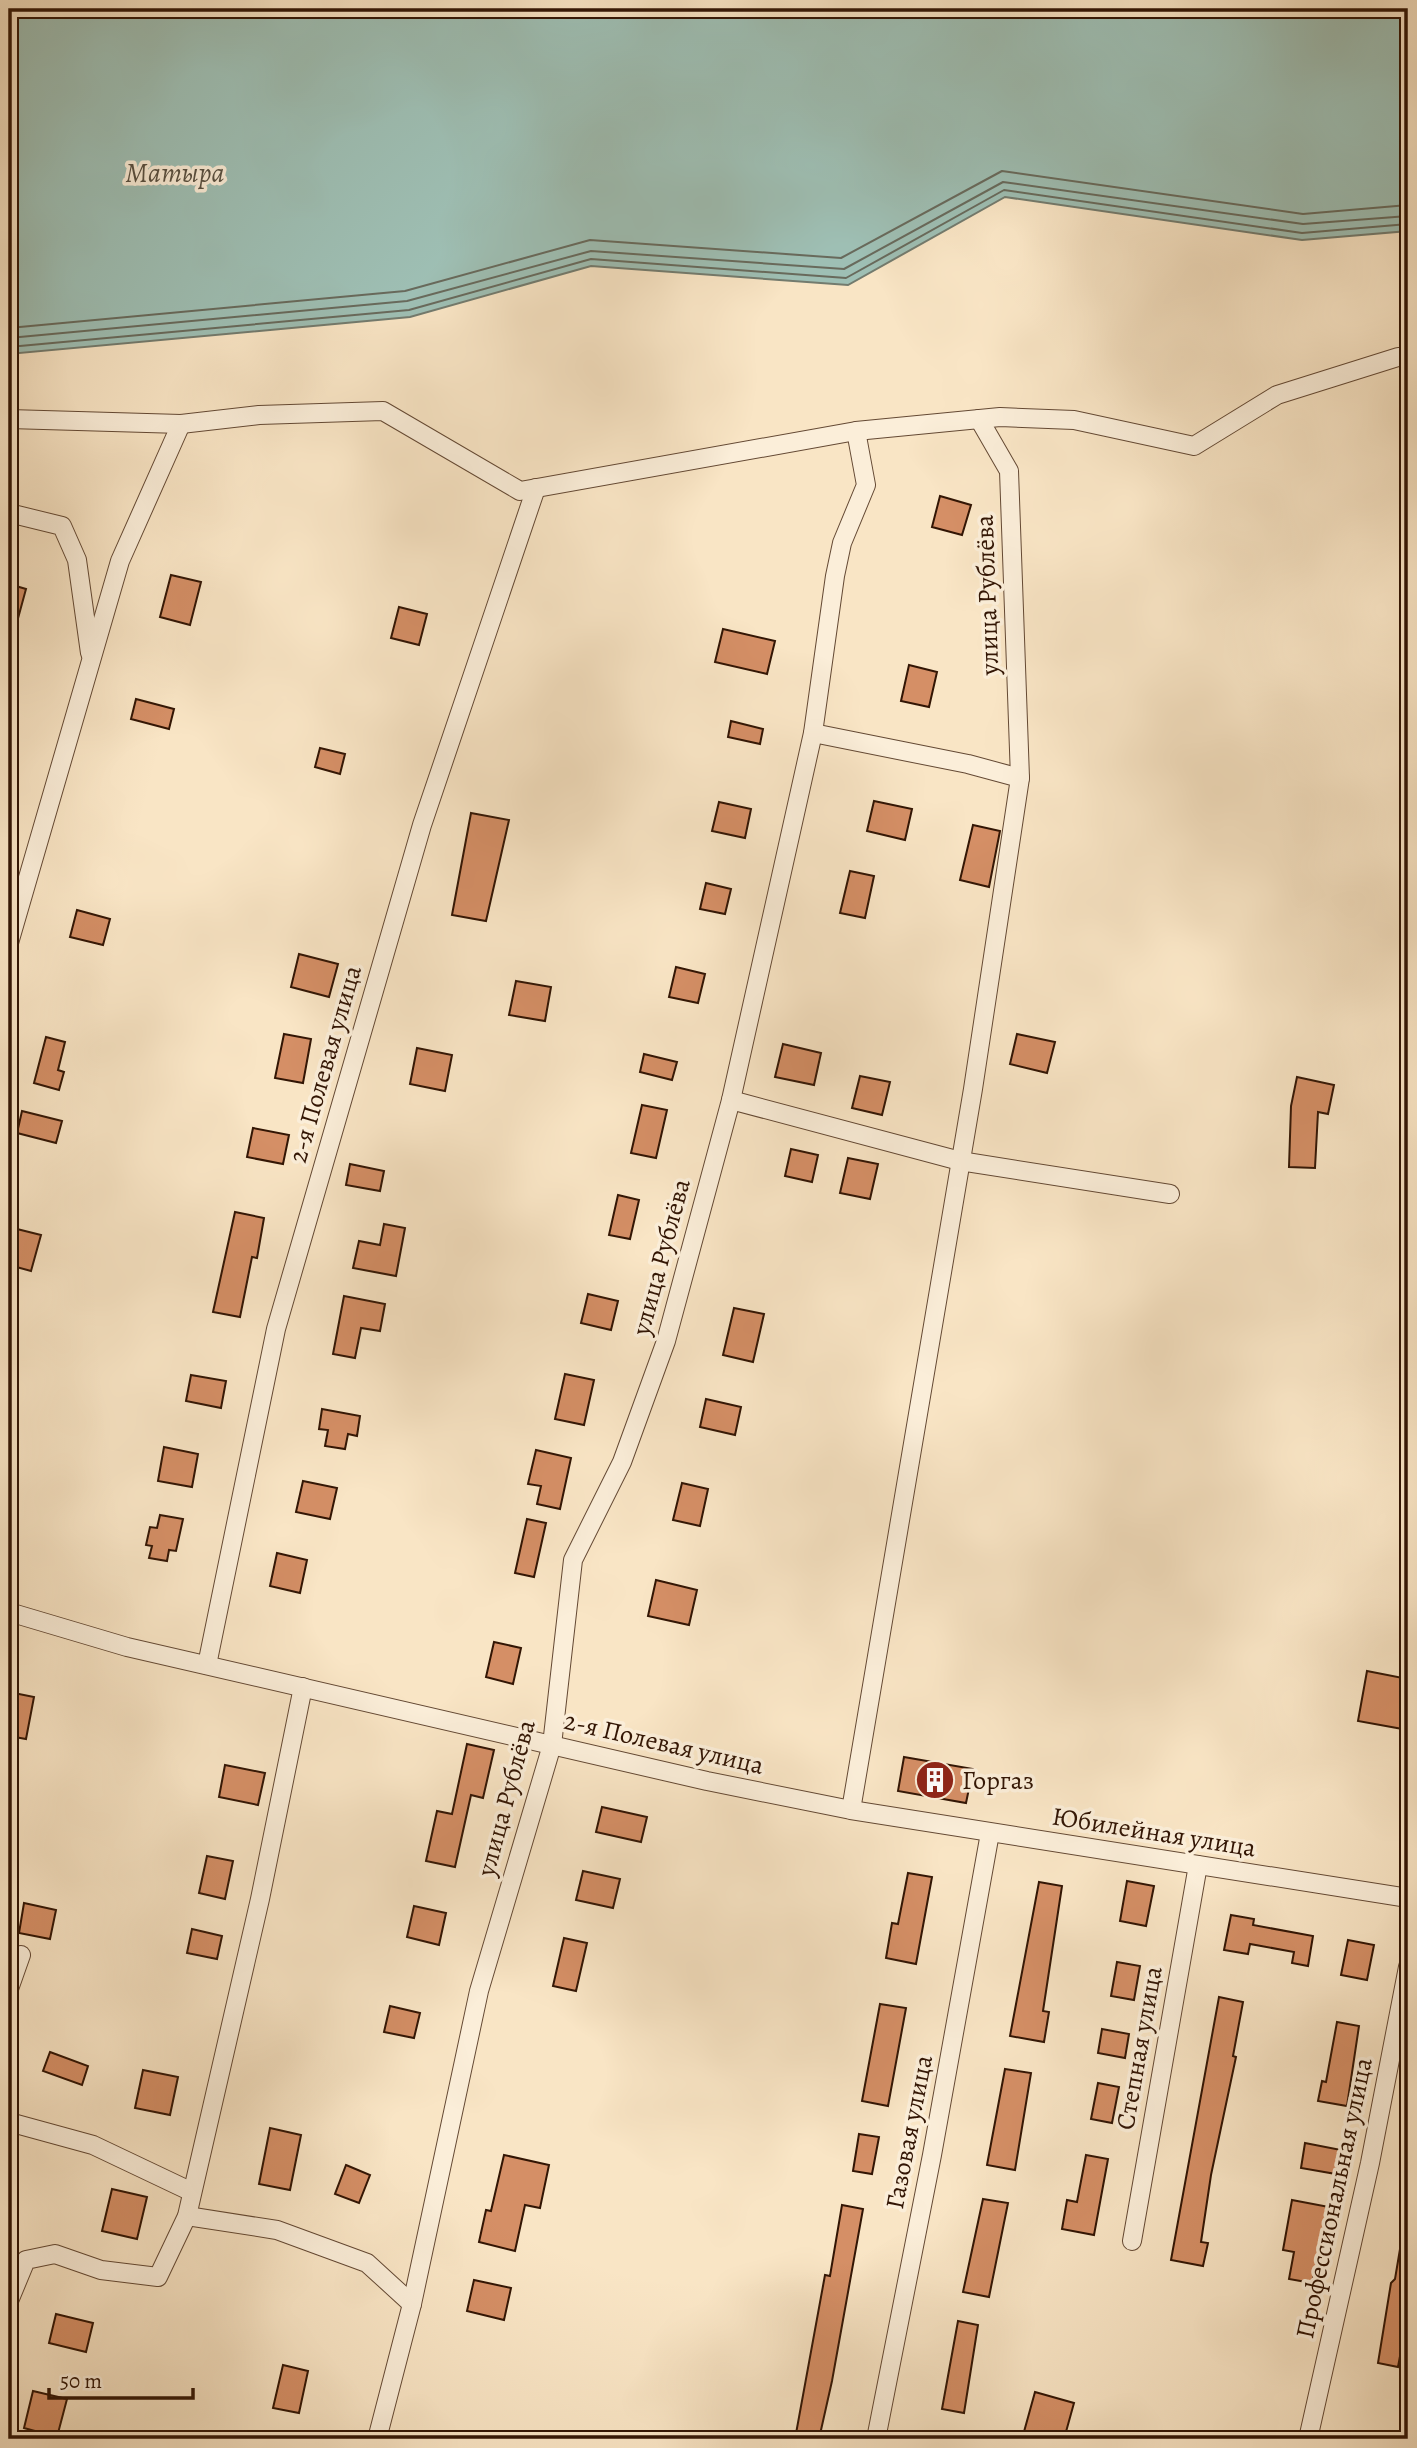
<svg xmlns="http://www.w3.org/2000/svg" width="1417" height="2448" viewBox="0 0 1417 2448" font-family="Alegreya,serif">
<rect width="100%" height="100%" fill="#f9e5c5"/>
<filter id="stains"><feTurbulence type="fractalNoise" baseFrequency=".00286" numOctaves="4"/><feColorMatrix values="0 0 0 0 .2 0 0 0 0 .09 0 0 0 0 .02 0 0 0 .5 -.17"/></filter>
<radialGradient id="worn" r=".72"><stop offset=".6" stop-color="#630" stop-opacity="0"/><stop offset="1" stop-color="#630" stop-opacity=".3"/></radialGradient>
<path fill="#9ebfb4" stroke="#737b6e" stroke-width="2" d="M9 9H1408V231L1302 240 1005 197 848 285 591 266 410 317 9 354Z"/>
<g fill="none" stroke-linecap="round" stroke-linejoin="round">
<g stroke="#686a5c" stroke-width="2">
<path d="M9 328 405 291 590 240 841 258 1002 171 1303 214 1408 205"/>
<path d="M9 338 407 301 591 251 844 269 1003 182 1303 224 1408 216"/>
<path d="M9 347 409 310 591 259 846 278 1004 190 1302 233 1408 224"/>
</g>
</g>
<g fill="#d58f66" stroke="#321504" stroke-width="2">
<path d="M940 496 971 505 962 535 932 527Z"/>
<path d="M171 575 201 582 190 625 160 617Z"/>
<path d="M9 584 26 589 14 633 9 632Z"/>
<path d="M399 607 427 614 419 645 391 638Z"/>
<path d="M723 629 775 641 767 674 715 662Z"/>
<path d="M909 665 937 672 929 707 901 701Z"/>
<path d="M136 699 174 709 169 729 131 719Z"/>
<path d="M731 721 763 729 760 744 728 737Z"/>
<path d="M320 748 345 754 340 774 315 767Z"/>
<path d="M874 801 912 809 905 840 867 831Z"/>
<path d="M719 802 751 809 745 838 712 831Z"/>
<path d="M471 813 509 820 486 921 452 915Z"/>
<path d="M973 825 1000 831 989 887 960 880Z"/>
<path d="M850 871 874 876 865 918 840 913Z"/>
<path d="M706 883 731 889 725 914 700 909Z"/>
<path d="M77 910 110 919 103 945 70 937Z"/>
<path d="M299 954 338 964 329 997 291 987Z"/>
<path d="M676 967 705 974 698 1003 669 997Z"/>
<path d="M516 981 551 987 545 1021 509 1015Z"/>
<path d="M284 1034 311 1039 303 1083 275 1078Z"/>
<path d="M1017 1034 1055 1042 1047 1073 1010 1064Z"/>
<path d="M46 1037 65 1042 58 1070 64 1072 59 1090 34 1083Z"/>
<path d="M783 1044 821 1053 814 1085 775 1077Z"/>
<path d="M417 1048 452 1055 445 1091 410 1084Z"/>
<path d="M644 1054 677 1062 672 1080 640 1072Z"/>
<path d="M860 1076 890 1082 882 1115 852 1108Z"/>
<path d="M1297 1077 1334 1085 1328 1114 1318 1112 1315 1168 1289 1167 1291 1106Z"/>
<path d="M642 1105 667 1110 656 1158 631 1153Z"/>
<path d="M22 1111 62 1121 56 1143 17 1133Z"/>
<path d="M253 1128 289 1135 283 1164 247 1157Z"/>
<path d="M791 1149 818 1155 812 1182 785 1176Z"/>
<path d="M848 1158 878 1164 870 1199 840 1193Z"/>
<path d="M350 1164 384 1171 380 1191 346 1185Z"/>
<path d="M618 1195 639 1200 630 1239 609 1235Z"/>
<path d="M235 1212 264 1218 257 1258 252 1257 240 1317 213 1312Z"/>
<path d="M384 1224 405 1228 396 1276 353 1268 359 1241 380 1245Z"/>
<path d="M9 1227 41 1235 31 1271 9 1265Z"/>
<path d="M588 1294 618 1301 611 1330 581 1323Z"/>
<path d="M344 1296 385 1304 380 1331 361 1328 355 1358 333 1354Z"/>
<path d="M734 1308 764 1314 753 1362 723 1355Z"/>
<path d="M565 1374 594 1380 584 1425 555 1419Z"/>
<path d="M191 1375 226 1381 221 1408 186 1401Z"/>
<path d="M706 1399 741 1407 735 1435 700 1427Z"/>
<path d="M322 1409 360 1416 357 1436 348 1434 345 1449 325 1446 328 1430 319 1429Z"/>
<path d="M164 1447 198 1454 192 1487 158 1481Z"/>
<path d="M536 1450 571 1458 560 1509 537 1504 541 1486 528 1484Z"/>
<path d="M303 1481 337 1488 330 1519 296 1512Z"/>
<path d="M682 1483 708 1489 700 1526 673 1520Z"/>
<path d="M160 1515 183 1519 176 1551 169 1550 167 1561 149 1558 152 1546 146 1545 150 1527 157 1528Z"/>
<path d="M527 1519 546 1523 534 1577 515 1573Z"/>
<path d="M277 1553 307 1560 300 1593 270 1586Z"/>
<path d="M656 1580 697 1590 689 1625 648 1616Z"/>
<path d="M494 1642 521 1648 513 1684 486 1677Z"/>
<path d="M1367 1671 1408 1679V1730L1358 1721Z"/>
<path d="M9 1692 34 1697 26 1739 9 1736Z"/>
<path d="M467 1744 494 1750 483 1798 471 1795 455 1867 426 1861 437 1811 452 1814Z"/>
<path d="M904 1757 973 1769 966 1803 898 1791Z"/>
<path d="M225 1765 265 1773 258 1805 219 1797Z"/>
<path d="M602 1807 647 1817 641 1842 596 1832Z"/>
<path d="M207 1856 233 1861 225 1899 199 1893Z"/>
<path d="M583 1871 620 1879 613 1908 576 1900Z"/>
<path d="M908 1873 932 1877 916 1964 886 1958 892 1923 898 1924Z"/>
<path d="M1127 1881 1154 1886 1146 1926 1120 1921Z"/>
<path d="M1039 1882 1062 1886 1043 2011 1049 2012 1044 2042 1010 2036Z"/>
<path d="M24 1903 56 1910 50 1939 19 1933Z"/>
<path d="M414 1906 446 1913 439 1945 407 1937Z"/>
<path d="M1231 1915 1254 1919 1253 1925 1313 1936 1308 1966 1292 1963 1294 1952 1250 1944 1248 1954 1224 1950Z"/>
<path d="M192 1929 222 1936 217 1959 187 1953Z"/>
<path d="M564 1938 587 1943 576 1991 553 1986Z"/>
<path d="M1348 1940 1374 1945 1367 1980 1341 1975Z"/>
<path d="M1117 1962 1140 1966 1134 2000 1111 1996Z"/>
<path d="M1219 1997 1243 2002 1233 2056 1236 2057 1211 2175 1201 2242 1208 2243 1203 2266 1171 2260Z"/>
<path d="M880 2004 906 2008 888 2106 862 2101Z"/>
<path d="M390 2006 420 2013 414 2038 384 2032Z"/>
<path d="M1337 2022 1359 2026 1347 2106 1318 2101 1322 2081 1326 2082Z"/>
<path d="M1102 2029 1129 2034 1125 2058 1098 2053Z"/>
<path d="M50 2052 88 2066 82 2085 43 2071Z"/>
<path d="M1005 2069 1031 2073 1015 2170 987 2165Z"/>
<path d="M143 2070 178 2077 170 2115 135 2108Z"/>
<path d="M1098 2083 1119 2087 1112 2123 1091 2119Z"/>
<path d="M270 2128 301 2135 290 2190 259 2184Z"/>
<path d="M859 2134 879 2137 872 2174 853 2171Z"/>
<path d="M1305 2143 1341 2150 1336 2174 1301 2168Z"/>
<path d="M504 2155 549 2165 540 2208 525 2205 515 2251 479 2242 486 2210 491 2211Z"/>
<path d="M1086 2155 1108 2159 1094 2235 1062 2229 1067 2200 1077 2202Z"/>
<path d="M346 2165 370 2175 359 2203 335 2194Z"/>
<path d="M112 2189 147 2197 137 2239 102 2231Z"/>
<path d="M983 2199 1008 2203 989 2297 963 2292Z"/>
<path d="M1292 2200 1329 2207 1312 2283 1289 2279 1294 2252 1283 2250Z"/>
<path d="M842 2205 863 2209 832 2381 819 2439H795L825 2275 830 2276Z"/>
<path d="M1400 2249 1408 2250V2341L1403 2340 1398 2367 1378 2363 1391 2283 1395 2279Z"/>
<path d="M474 2280 511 2288 504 2320 467 2311Z"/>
<path d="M56 2314 93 2323 86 2352 49 2343Z"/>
<path d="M958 2321 978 2325 964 2413 942 2409Z"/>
<path d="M283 2365 308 2371 299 2413 273 2408Z"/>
<path d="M33 2391 67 2399 57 2437 24 2428Z"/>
<path d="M1035 2392 1074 2403 1064 2439H1022Z"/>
</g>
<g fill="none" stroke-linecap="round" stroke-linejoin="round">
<g stroke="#644934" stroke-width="20">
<g id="street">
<path d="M9 419 181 424 259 415 383 411 520 491 856 431 1000 417 1074 420 1194 446 1277 395 1398 357H1408"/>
<path d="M979 419 1009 471 1020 778"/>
<path d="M9 513 62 526 77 560 90 653"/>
<path d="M813 733 968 764 1020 778 973 1089 851 1810"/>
<path d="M9 943 120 561 181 424"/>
<path d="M731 1100 960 1161 1170 1194"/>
<path d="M9 1612 127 1647 707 1781 851 1810 1408 1898"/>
<path d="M207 1665 276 1329 422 825 536 488"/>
<path d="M9 1989 21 1955"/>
<path d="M9 2122 93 2145 192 2192"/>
<path d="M187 2216 277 2230 367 2263 412 2304"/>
<path d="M1132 2241 1198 1865"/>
<path d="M9 2301 26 2260 55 2254 101 2270 158 2277 187 2216 260 1899 303 1687"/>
<path d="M377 2439 412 2304 479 1991 552 1745 573 1560 622 1462 666 1341 731 1100 813 733 835 576 842 543 866 485 856 431"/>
<path d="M876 2439 932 2155 990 1833"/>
<path d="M1308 2439 1370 2163 1408 1967"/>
</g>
</g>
<use href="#street" stroke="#fbeed9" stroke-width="18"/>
</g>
<defs>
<g id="building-disc" transform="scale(2.0125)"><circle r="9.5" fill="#8f2418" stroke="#fbeed9"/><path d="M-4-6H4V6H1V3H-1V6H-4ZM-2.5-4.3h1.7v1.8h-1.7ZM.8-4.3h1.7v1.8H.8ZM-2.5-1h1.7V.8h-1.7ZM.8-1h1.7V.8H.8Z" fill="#fff"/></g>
</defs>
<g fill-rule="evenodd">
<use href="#building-disc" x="935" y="1780"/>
</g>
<g text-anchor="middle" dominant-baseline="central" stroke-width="7" stroke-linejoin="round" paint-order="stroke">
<g font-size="26" fill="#321504" stroke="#fbeed9">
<text transform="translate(987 595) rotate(-92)">улица Рублёва</text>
<text transform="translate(325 1064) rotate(-74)">2-я Полевая улица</text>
<text transform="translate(661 1257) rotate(-75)">улица Рублёва</text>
<text transform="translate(664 1743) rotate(13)">2-я Полевая улица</text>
<text transform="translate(506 1798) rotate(-75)">улица Рублёва</text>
<text transform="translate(1154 1832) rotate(9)">Юбилейная улица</text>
<text transform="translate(1139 2048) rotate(-80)">Степная улица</text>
<text transform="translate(909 2132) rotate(-79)">Газовая улица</text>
<text transform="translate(1334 2198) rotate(-78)">Профессиональная улица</text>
</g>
<g font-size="26" fill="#321504" stroke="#fbeed9" text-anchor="start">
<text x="962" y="1780">Горгаз</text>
</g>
<g font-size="28" font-style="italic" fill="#585042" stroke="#fbeed9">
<text x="175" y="173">Матыра</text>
</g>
</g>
<rect width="1417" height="2448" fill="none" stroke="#f9e5c5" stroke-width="35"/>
<rect x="10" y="10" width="1396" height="2427" fill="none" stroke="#321504" stroke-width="3.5"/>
<rect x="18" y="18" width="1382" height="2413" fill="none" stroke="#321504" stroke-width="2"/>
<path d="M49 2388v10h144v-10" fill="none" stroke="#321504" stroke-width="3.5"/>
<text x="60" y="2388" font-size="21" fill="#321504" stroke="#fbeed9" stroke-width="5" paint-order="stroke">50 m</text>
<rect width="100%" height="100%" filter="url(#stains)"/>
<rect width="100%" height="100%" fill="url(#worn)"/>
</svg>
